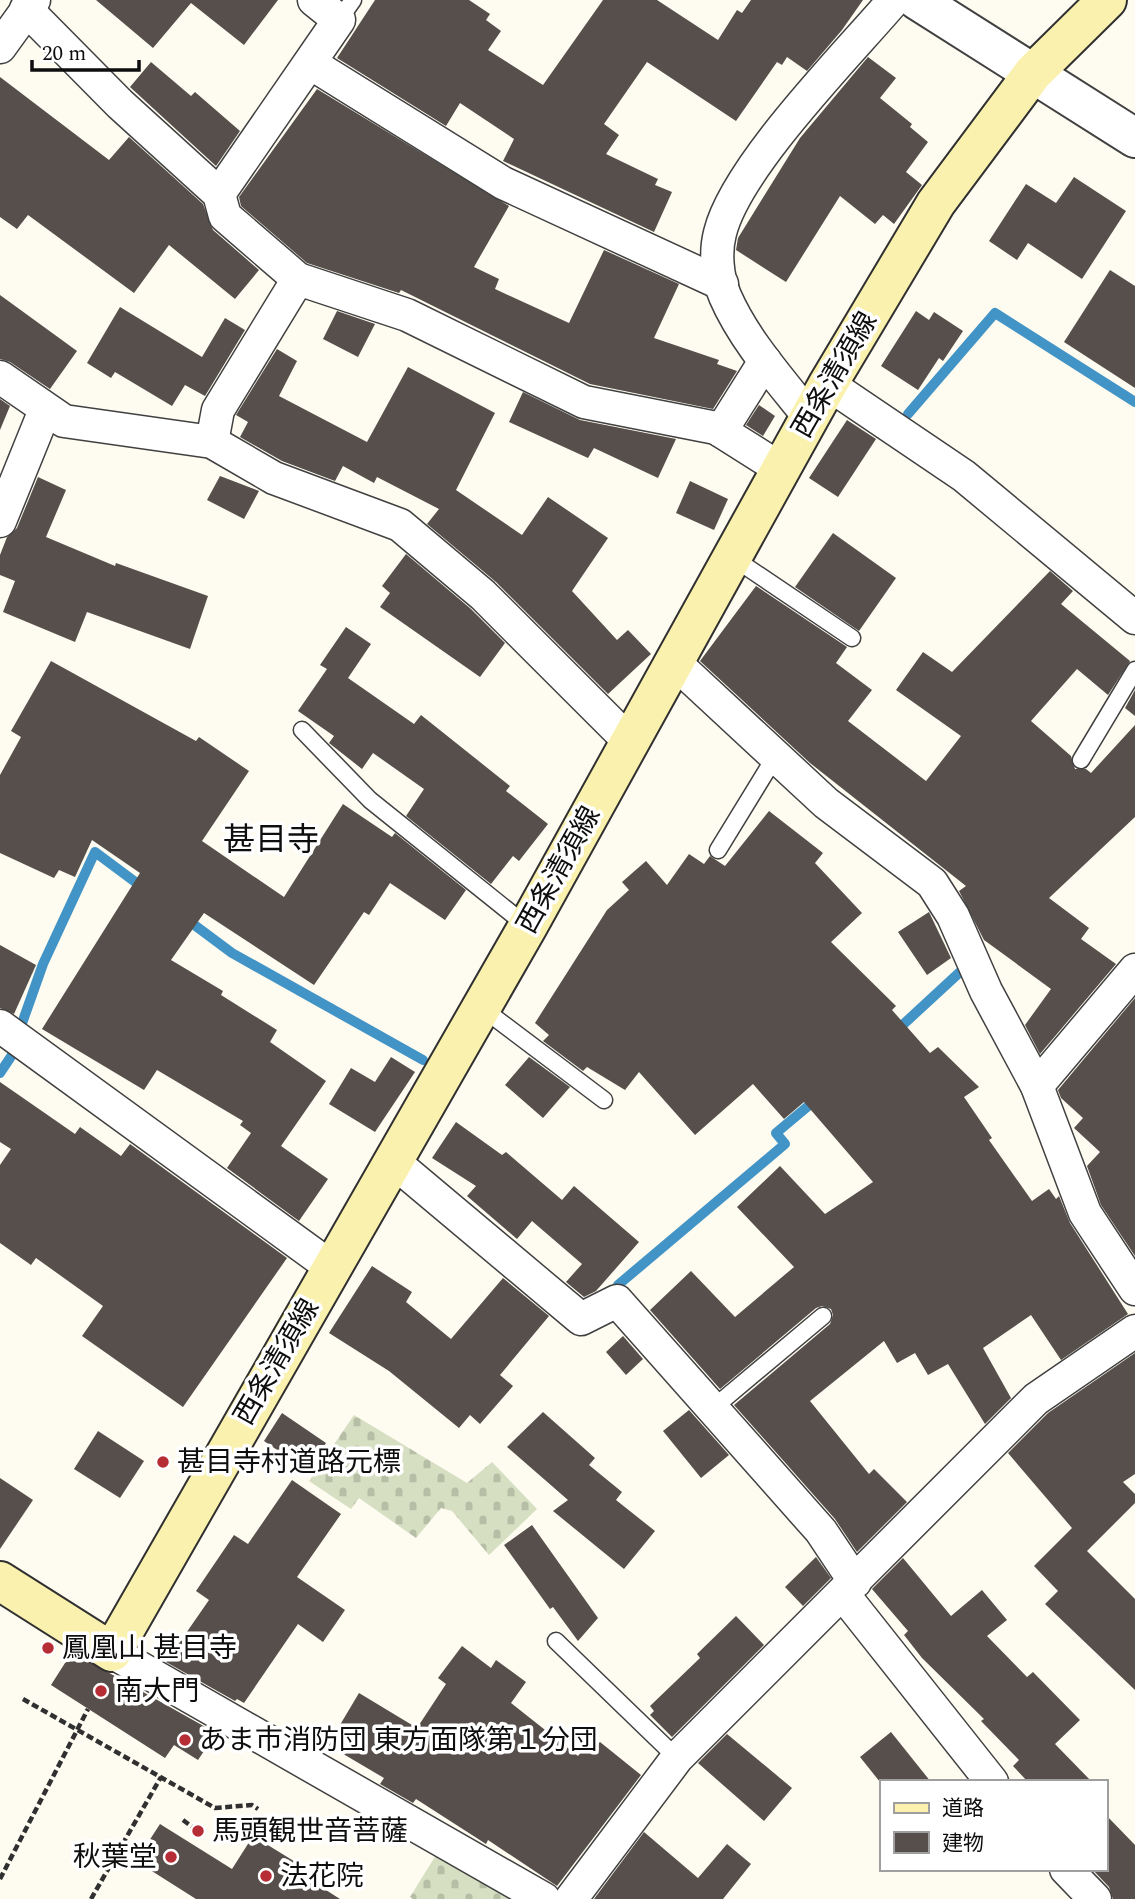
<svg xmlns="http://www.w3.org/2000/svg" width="1135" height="1899" viewBox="0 0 1135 1899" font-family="Spectral,'Noto Sans JP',serif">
<defs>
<pattern id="cemetery-stones" width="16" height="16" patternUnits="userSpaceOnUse" patternTransform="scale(1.75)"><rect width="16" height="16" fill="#d6dfc2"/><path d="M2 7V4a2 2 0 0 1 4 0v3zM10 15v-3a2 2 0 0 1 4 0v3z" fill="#b6bea6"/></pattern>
</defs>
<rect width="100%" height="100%" fill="#fefbf0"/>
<g fill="url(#cemetery-stones)">
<path d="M354 1415 467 1483 492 1462 537 1509 489 1555 452 1511 441 1508 416 1538 359 1498 351 1509 309 1481Z"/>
<path d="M436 1855 515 1899H413L410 1897Z"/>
</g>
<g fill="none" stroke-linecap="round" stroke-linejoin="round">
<g stroke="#4294c6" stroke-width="10">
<path d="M908 414 995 313 1135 402"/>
<path d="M185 918 232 953 423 1060"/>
<path d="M20 1029 43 964 95 852 146 890"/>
<path d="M895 1032 960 972"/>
<path d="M0 1073 14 1052"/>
<path d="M618 1285 785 1144 776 1133 819 1097"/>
</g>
</g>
<g fill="#564f4b">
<path d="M96 0H278L244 45 191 3 153 48Z"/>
<path d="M375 0H469L490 14 486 20 501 31 488 50 543 85 603 0H657L718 40 737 10 742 13 751 0H863L842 30 807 71 787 57 782 65 777 62 736 121 647 62 604 124 619 135 606 154 658 179 655 185 672 192 654 232 503 161 514 139 460 103 446 126 337 58Z"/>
<path d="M868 57 896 78 880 98 912 124 910 127 928 142 906 172 922 185 894 224 883 215 875 224 840 196 786 282 736 250 738 238 800 138Z"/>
<path d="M151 62 191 96 195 92 240 131 216 166 130 87Z"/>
<path d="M0 77 109 160 129 137 203 204 213 230 259 270 235 299 169 245 134 293 28 215 17 229 0 217Z"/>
<path d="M317 89 509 206 474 267 499 279 495 289 569 323 604 250 679 284 654 338 719 360 717 364 737 371 713 409 590 384 401 290 399 293 307 263 241 206 239 197Z"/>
<path d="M1074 177 1126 211 1082 279 1028 243 1017 260 989 241 1026 184 1056 203Z"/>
<path d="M1110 270 1135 286V388L1064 342Z"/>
<path d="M0 295 77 351 50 389 10 362 0 359Z"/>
<path d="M120 307 202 357 225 318 245 330 205 396 185 385 172 406 115 372 111 378 87 363Z"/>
<path d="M337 311 375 324 358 357 323 339Z"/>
<path d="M916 311 929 320 934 312 963 331 943 361 939 358 918 390 881 366Z"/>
<path d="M277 349 297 361 279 396 367 442 408 367 495 413 456 490 522 535 548 497 608 538 572 591 617 640 628 630 651 654 608 694 496 582 427 524 439 509 377 477 374 483 343 466 335 481 282 461 240 437 248 422 236 415Z"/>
<path d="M523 392 580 420 676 439 658 478 594 448 588 458 509 422Z"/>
<path d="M0 399 10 406 0 430Z"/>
<path d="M759 405 775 416 763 436 746 425Z"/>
<path d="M847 420 876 439 838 497 809 478Z"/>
<path d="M220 476 259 491 244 519 207 500Z"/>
<path d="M38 477 66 490 46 537 115 566 116 563 208 596 190 649 87 612 75 642 3 612 15 581 0 575V555L7 537 17 528Z"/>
<path d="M690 481 728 499 714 530 676 513Z"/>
<path d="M833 533 896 578 859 631 795 587Z"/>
<path d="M406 554 471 609 505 643 480 677 380 607 390 593 382 586Z"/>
<path d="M1050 571 1073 591 1061 604 1130 661 1108 695 1077 669 1031 721 1071 756 1075 769H1086L1091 773 1135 725V817L1049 898 1089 928 1081 939 1116 964 1040 1054 1025 1025 1051 989 984 940 959 891 966 886 810 763 700 661 756 586 847 647 836 663 872 690 848 721 926 781 961 736 896 690 923 652 952 672Z"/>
<path d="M346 627 371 644 348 678 414 724 421 715 510 786 506 791 548 824 519 861 513 856 491 884 406 816 424 789 373 753 362 769 329 743 334 736 298 711 327 669 320 665Z"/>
<path d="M51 661 196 741 199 737 249 771 202 841 284 897 343 804 392 837 395 833 466 890 445 920 390 883 369 915 364 912 314 985 204 913 171 960 223 991 221 995 277 1030 270 1042 326 1081 281 1146 328 1179 299 1221 227 1168 251 1133 240 1125 243 1121 157 1070 144 1090 42 1029 140 873 92 840 75 877 59 870 54 878 0 853V775L21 737 11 731Z"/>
<path d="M1135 690V716L1125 708Z"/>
<path d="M769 811 823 853 815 863 862 913 831 942 896 1006 892 1010 930 1053 938 1047 979 1087 964 1097 992 1138 989 1140 1032 1201 1049 1189 1056 1199 1059 1196 1070 1223 1128 1314 1061 1360 1031 1315 983 1348 1011 1398 985 1424 948 1364 928 1375 915 1353 897 1363 884 1341 810 1401 869 1474 874 1469 907 1502 857 1552 835 1519 734 1405 830 1324 833 1315 831 1309 822 1306 816 1308 720 1389 650 1310 691 1271 735 1317 794 1267 737 1207 780 1166 825 1214 873 1182 804 1102 784 1119 753 1084 695 1135 639 1072 625 1090 587 1067 583 1071 543 1041 549 1035 535 1023 607 910 629 890 622 882 646 861 667 885 689 854 704 864 710 856 725 866Z"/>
<path d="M929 912 951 958 927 975 898 932Z"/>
<path d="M0 945 36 965 14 1014 0 1008Z"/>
<path d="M1135 998V1256L1101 1205 1087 1166 1100 1152 1074 1128 1083 1118 1061 1098 1058 1090Z"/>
<path d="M391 1057 415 1072 375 1132 329 1104 351 1068 375 1082Z"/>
<path d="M529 1057 570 1087 543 1118 505 1085Z"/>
<path d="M0 1082 75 1134 80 1127 121 1156 130 1144 287 1258 183 1407 82 1336 103 1306 36 1258 31 1265 0 1243V1165L11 1149 0 1142Z"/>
<path d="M456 1122 502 1155 506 1152 562 1200 574 1186 639 1242 596 1291 584 1297 566 1282 582 1264 532 1221 517 1239 467 1196 476 1186 432 1158Z"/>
<path d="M372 1266 412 1292 406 1302 451 1339 503 1278 549 1316 500 1375 513 1386 480 1424 470 1415 459 1428 389 1371 329 1333Z"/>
<path d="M623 1336 643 1359 626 1375 606 1352Z"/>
<path d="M1135 1353V1474L1123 1482 1135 1494V1503L1087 1551 1135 1599V1690L1045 1604 1058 1591 1034 1566 1072 1528 1008 1453 1048 1413Z"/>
<path d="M689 1410 729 1455 701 1478 663 1431Z"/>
<path d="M543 1412 595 1458 589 1465 622 1492 616 1500 655 1531 624 1569 553 1511 568 1500 507 1447Z"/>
<path d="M282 1413 326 1443 308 1471 264 1441Z"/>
<path d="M98 1431 144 1461 120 1498 74 1469Z"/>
<path d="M0 1478 33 1500 0 1549Z"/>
<path d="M292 1480 341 1514 297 1577 345 1610 323 1642 298 1624 244 1703 237 1699 235 1701 166 1662 209 1600 196 1591 234 1535 248 1544Z"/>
<path d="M532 1525 598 1618 578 1641 553 1607 550 1609 504 1545Z"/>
<path d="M816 1557 831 1578 803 1606 785 1587Z"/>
<path d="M903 1558 951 1616 982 1590 1007 1620 987 1636 1027 1677 1033 1672 1080 1720 1055 1744 1092 1782H1028L1013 1766 1019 1760 981 1721 984 1719 922 1658 904 1635 908 1631 872 1589Z"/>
<path d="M736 1616 764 1645 672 1737 650 1715 654 1711 650 1706 700 1658 697 1654Z"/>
<path d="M462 1646 491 1668 496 1660 526 1682 511 1703 578 1756 591 1740 597 1745 600 1742 641 1775 557 1886 488 1840 486 1844 416 1799 413 1803 380 1784 384 1778 328 1745 359 1693 417 1728 446 1684 438 1678Z"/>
<path d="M72 1652 216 1733 198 1760 174 1745 165 1758 51 1685Z"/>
<path d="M891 1732 931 1782H880L860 1757Z"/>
<path d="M727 1734 792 1788 764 1821 698 1763Z"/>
<path d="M1105 1814 1135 1845V1899H1113L1109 1887 1092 1869H1105Z"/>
<path d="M160 1824 232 1869 253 1836 297 1863 293 1869 340 1899H196L136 1861Z"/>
<path d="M644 1832 698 1878 727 1844 751 1864 723 1899H594Z"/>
</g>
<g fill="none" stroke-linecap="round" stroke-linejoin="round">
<g stroke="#414141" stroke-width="19">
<g id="service">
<path d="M339 20 353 0"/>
<path d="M732 557 852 638"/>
<path d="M302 730 370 800 527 926"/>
<path d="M1081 760 1135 670"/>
<path d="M718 850 775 757"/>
<path d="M482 1008 604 1100"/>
<path d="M712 1409 823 1316"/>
<path d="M556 1641 677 1758"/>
</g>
</g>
<g stroke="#414141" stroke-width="35">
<g id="minor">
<path d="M26 9 120 104 219 194 225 216 298 279 407 315 584 402 716 428 781 469"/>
<path d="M0 47 34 0"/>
<path d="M310 63 503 183 722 284"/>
<path d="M219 194 339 20 314 0"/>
<path d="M0 377 64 421 212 442 274 478 400 525 483 595 629 741"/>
<path d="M828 384 964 476 1135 618"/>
<path d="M810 418C780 380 744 340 725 296 717 277 715 252 720 233 736 167 847 55 894 0"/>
<path d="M721 431 765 361"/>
<path d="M212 442 218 410 298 279"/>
<path d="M0 521 45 410"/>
<path d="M673 661 826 803 932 883 953 916 986 991 1037 1086 1085 1213 1135 1289"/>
<path d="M0 1026 331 1267"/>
<path d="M1037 1086 1135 970"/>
<path d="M394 1162 581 1319 617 1301 821 1531 855 1582"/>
<path d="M843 1594 992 1782"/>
<path d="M112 1652 544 1899"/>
<path d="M1066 1869 1095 1899"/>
<path d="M571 1899 677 1758 1036 1399 1135 1331"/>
</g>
</g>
<g stroke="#414141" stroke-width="42">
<path id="tertiary" d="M917 0 1135 138"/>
</g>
<g stroke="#303030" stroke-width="42">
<path id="secondary" d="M0 1581 112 1652 528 926 828 384 936 203 1033 73 1107 0"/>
</g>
<g stroke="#303030" stroke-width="4.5" stroke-dasharray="7 3.5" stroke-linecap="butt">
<path d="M23 1699 215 1808 252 1805 258 1809"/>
<path d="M183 1820 195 1829"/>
<path d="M0 1879 88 1709"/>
<path d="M91 1899 161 1777"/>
</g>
<use href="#service" stroke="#fff" stroke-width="16"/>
<use href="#minor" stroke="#fff" stroke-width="32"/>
<use href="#tertiary" stroke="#fff" stroke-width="38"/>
<use href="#secondary" stroke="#fbf1ae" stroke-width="38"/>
</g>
<g fill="#b72d36" stroke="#fff" stroke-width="2.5">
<circle cx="163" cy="1462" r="7"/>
<circle cx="48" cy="1648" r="7"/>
<circle cx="101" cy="1691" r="7"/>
<circle cx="185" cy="1740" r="7"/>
<circle cx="198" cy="1831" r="7"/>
<circle cx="171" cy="1857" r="7"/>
<circle cx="266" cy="1876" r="7"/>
</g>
<g text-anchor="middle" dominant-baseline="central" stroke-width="7" stroke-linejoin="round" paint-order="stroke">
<g font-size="28" fill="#0e0e0e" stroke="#fff">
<text transform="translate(835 375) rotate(-60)">西条清須線</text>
<text transform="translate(559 870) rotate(-61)">西条清須線</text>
<text transform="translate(277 1362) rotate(-60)">西条清須線</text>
</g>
<g font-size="28" fill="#0e0e0e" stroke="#fff" text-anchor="start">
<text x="177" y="1462">甚目寺村道路元標</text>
<text x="62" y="1648">鳳凰山 甚目寺</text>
<text x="115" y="1691">南大門</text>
<text x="199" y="1740">あま市消防団 東方面隊第１分団</text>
<text x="212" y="1831">馬頭観世音菩薩</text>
<text x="157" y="1857" text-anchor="end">秋葉堂</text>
<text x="280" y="1876">法花院</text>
</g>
<g font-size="32" fill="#0e0e0e" stroke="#fff">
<text x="271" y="840">甚目寺</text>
</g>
</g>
<rect x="880" y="1780" width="228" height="91" fill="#ffffff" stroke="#9f9f9f" stroke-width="2"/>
<rect x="894" y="1803" width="35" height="10" fill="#fbf1ae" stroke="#9f9f9f" stroke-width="2"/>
<text x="942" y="1815" font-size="21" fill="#0e0e0e">道路</text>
<rect x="894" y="1832" width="35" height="21" fill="#564f4b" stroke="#9f9f9f" stroke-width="2"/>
<text x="942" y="1850" font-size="21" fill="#0e0e0e">建物</text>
<path d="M32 60v10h107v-10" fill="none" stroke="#0e0e0e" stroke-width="3.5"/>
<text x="42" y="60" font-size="21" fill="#0e0e0e" stroke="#ffffff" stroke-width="5" paint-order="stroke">20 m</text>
</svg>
